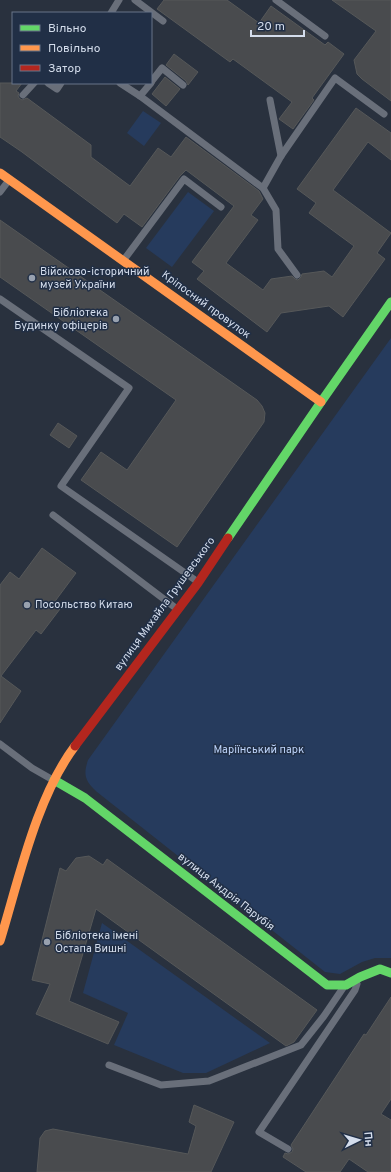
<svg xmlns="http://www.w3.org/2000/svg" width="391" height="1172" viewBox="0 0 391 1172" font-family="Overpass,sans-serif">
<rect width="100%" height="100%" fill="#29313e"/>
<g fill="#263b5d">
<path d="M143 111 161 123 144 146 127 133Z"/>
<path d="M188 192 214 211 172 267 146 248Z"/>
<path d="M391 338V958H375L362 962 340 974 325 972 97 792C85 781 83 775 88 760Z"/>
<path d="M102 923 270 1043 206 1073H183L114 1045 128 1013 83 993Z"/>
</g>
<g fill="#494b4e" stroke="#565859">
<path d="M164 0H227L259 23 271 6 325 45 328 42 344 54 312 98 314 100 293 129 279 119 292 102 233 59 230 62 157 9Z"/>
<path d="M332 0H391V101L362 79 357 74 354 60 376 31Z"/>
<path d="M174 54 198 72 188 85 186 81 166 65Z"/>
<path d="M165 77 180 89 166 106 152 94Z"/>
<path d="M0 83H22L16 91 19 93 18 96 19 98 22 100 27 98 91 145V157L130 186 158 148 171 157 186 137 259 191 263 199 251 215 258 220 226 263 263 290 271 279 292 276 295 279 298 280 301 277 302 274 324 271 332 277 354 246 309 213 316 203 297 189 356 108 391 133V160L368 142 333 190 391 233 377 253 385 259 343 317 329 306 281 313 267 332 197 279 204 271 192 262 234 206 186 170 180 176 142 227 124 214 117 223 22 152 0 137Z"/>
<path d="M0 220 257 400 262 406 265 413 264 422 177 547 81 480 101 452 127 470 176 400 0 277Z"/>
<path d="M58 423 77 436 69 448 50 435Z"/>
<path d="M42 548 76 573 53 604 60 609 41 634 36 630 1 676 21 691 0 723V585L10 572 19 579Z"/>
<path d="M89 856 103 865 107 859 317 1010 294 1042 286 1046 96 909 69 1001 119 1022 108 1044 36 1014 50 984 32 980 60 868 66 871 76 858Z"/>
<path d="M391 997V1099L381 1114 391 1120V1172H368L349 1159 340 1172H306L283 1157 285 1153 288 1154 292 1152 293 1149 291 1145 364 1034 366 1035Z"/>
<path d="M194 1105 234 1122 211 1172H37L40 1138 45 1131 53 1129 188 1154 196 1126 189 1122Z"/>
</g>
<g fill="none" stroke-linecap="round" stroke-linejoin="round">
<g stroke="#696f7a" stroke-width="7">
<path d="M135 0 163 21"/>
<path d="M276 0 325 36"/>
<path d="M111 13 119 0"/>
<path d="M151 82 162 68 183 85"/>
<path d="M48 83 57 89 61 83"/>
<path d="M120 83 140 96 263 188 276 210 278 249 297 275"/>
<path d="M23 95 34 83"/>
<path d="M140 96 151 83"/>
<path d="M270 100 281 156"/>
<path d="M263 188 281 156 335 78 384 114"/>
<path d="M0 192 9 180"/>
<path d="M123 261 184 179 221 207"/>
<path d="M0 299 129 388 61 486 198 582"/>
<path d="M53 515 177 609"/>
<path d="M0 744 32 768 53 780"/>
<path d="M109 1065 161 1085 209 1081 301 1045 324 1016 343 988"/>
<path d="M288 1149 259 1132 355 990 357 984"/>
</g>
<g stroke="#63d668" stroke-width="9">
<path d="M228 538 321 402 391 302"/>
<path d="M54 780 85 798 327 985H346L360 977 380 969 391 973"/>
</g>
<g stroke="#ff974d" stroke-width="9">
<path d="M0 173 321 402"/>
<path d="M0 941C19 879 36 798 75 746"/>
</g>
<path stroke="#b3261e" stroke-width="9" d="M75 746 198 583 228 538"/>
</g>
<g fill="#98a1af" stroke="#212f46" stroke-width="1.5">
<circle cx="32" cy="278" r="4"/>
<circle cx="116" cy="319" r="4"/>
<circle cx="27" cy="605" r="4"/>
<circle cx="47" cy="942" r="4"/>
</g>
<g text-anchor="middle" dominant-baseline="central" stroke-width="3" stroke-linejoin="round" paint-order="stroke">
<g font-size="11" fill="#d4ddec" stroke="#212f46" text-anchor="start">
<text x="40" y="272">Війсково-історичний<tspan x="40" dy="13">музей України</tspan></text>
<text x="108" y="313" text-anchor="end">Бібліотека<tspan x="108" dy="13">Будинку офіцерів</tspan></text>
<text x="35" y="605">Посольство Китаю</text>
<text x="55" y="936">Бібліотека імені<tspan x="55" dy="13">Остапа Вишні</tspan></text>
</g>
<g font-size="11" fill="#d4ddec" stroke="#212f46">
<text transform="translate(206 305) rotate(36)">Кріпосний провулок</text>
<text transform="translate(165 604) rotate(-54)">вулиця Михайла Грушевського</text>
<text transform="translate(226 892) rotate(38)">вулиця Андрія Парубія</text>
</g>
<g font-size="11" fill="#bcd2f8" stroke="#212f46">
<text x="259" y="750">Маріїнський парк</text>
</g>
</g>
<rect x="12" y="12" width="140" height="72" fill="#212f46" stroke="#697588"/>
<rect x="20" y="25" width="20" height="6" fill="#63d668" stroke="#697588"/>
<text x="48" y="32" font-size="12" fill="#d4ddec">Вільно</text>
<rect x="20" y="45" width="20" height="6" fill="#ff974d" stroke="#697588"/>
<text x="48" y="52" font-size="12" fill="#d4ddec">Повільно</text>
<rect x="20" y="65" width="20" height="6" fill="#b3261e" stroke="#697588"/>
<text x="48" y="72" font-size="12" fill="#d4ddec">Затор</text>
<g transform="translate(359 1140) rotate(85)" stroke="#212f46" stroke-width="3" paint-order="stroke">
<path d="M0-3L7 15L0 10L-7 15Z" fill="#d4ddec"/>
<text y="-6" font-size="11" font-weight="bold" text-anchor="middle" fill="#d4ddec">Пн</text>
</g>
<path d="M251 30v6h53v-6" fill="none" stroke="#d4ddec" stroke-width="2"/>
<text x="257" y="30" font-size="12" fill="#d4ddec" stroke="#212f46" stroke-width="3" paint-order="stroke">20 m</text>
</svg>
